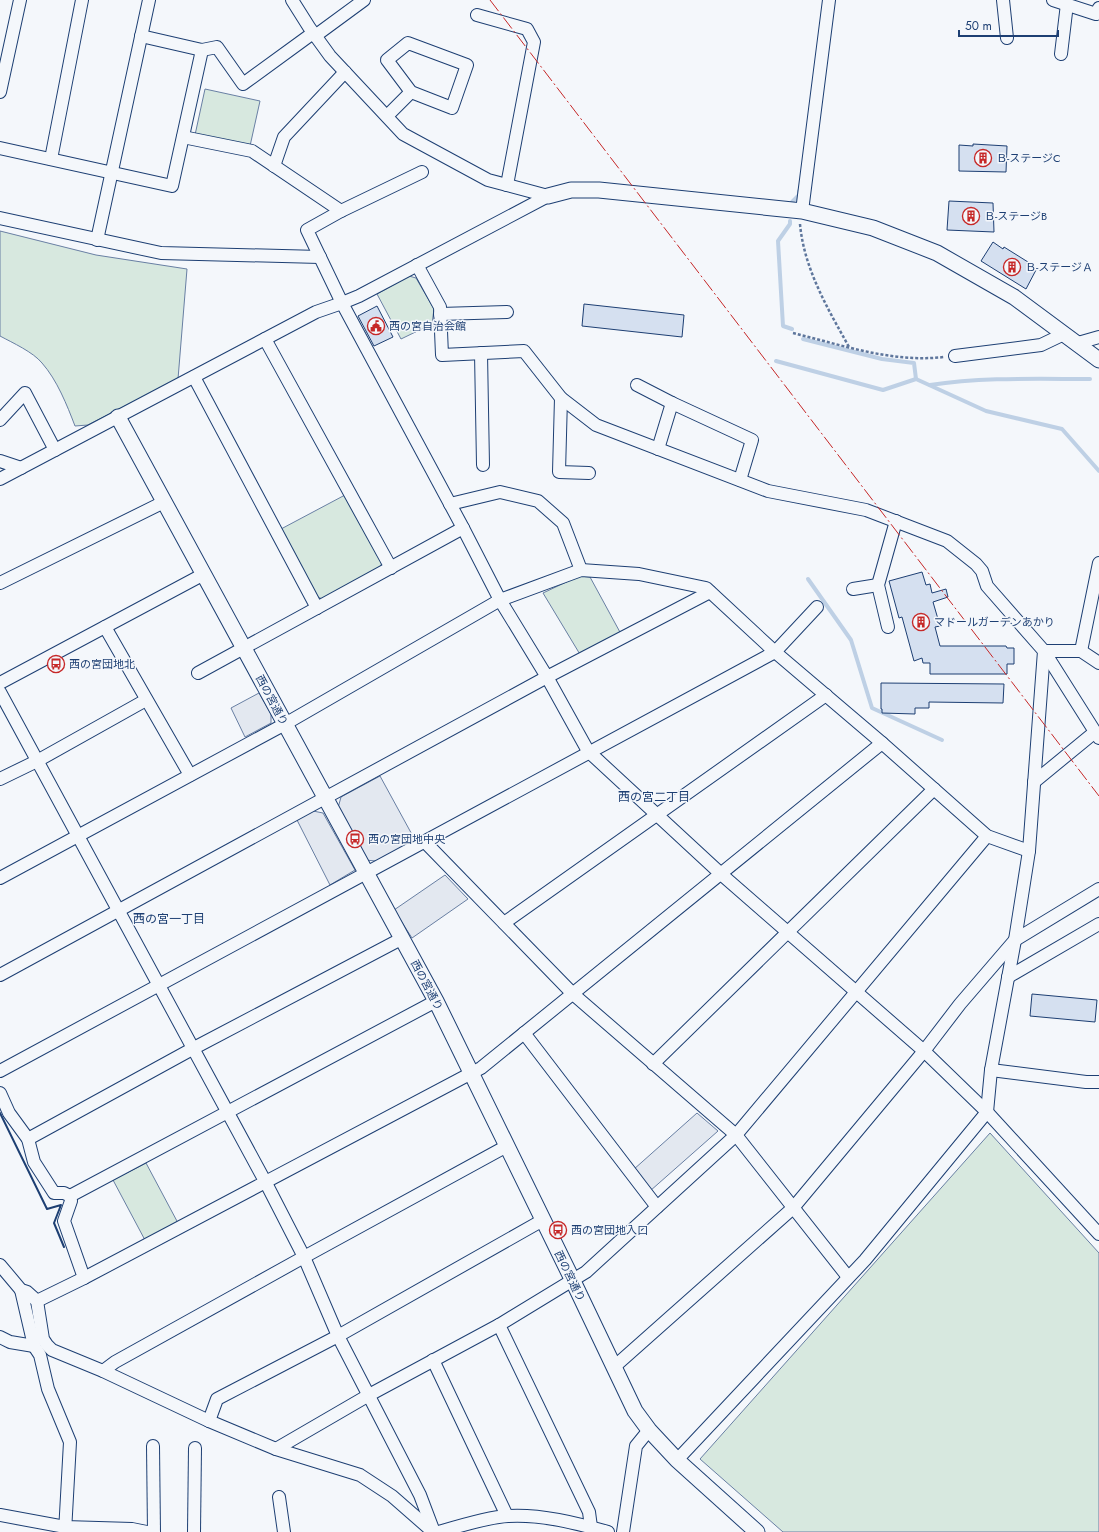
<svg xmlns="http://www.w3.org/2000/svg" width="1099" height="1532" viewBox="0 0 1099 1532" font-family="Jost,'Noto Sans JP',sans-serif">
<rect width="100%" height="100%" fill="#f4f7fb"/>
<g fill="#d7e8df" stroke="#687fa3">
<path d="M205 89 260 101 250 146 195 135Z"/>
<path d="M0 231 96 255 187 269 178 379 88 425 75 426C67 405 57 380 42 363 33 352 13 343 0 336Z"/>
<path d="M409 276 416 278 434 309 432 324 401 339 377 294Z"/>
<path d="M345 495 382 560 380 571 323 599 317 597 281 529Z"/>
<path d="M579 576 590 577 621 634 581 656 543 593Z"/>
<path d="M990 1133 1099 1253V1532H783L700 1459Z"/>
<path d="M146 1163 178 1223 146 1242 113 1180Z"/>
</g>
<g fill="#e3e8f0" stroke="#687fa3">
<path d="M259 693 271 714V723L245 737 231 708Z"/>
<path d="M380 776 415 840 376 861 365 860 338 808 341 797Z"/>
<path d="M313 811 323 813 355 870 330 885 297 820Z"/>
<path d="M445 875 468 899 412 938 394 910Z"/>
<path d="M697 1113 718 1131 650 1191 633 1170Z"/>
</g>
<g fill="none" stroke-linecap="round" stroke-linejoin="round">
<g stroke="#bed0e5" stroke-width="4">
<path d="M792 202 799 195V191"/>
<path d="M790 221V224L778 241 783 326 792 329"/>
<path d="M803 339 882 359 914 363 916 379"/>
<path d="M776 361 883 390 916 379 986 411 1062 429 1099 471"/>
<path d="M930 385C983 377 1037 379 1090 379"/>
<path d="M808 579 851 640 872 708 942 740"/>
</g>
</g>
<g fill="#d5e0f0" stroke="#1d3f73">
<path d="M973 144 1007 146 1006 172 959 171V145L973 146Z"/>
<path d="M949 201 993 203 994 232 947 230Z"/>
<path d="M993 242 1003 249 1004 247 1028 262 1027 264 1036 270 1026 289 981 261Z"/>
<path d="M584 304 684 315 682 337 582 326Z"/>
<path d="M377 306 393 337 374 346 358 316Z"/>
<path d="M922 572 926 585 930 584 932 593 946 589 948 597 933 602 940 626 935 627 940 646H1006L1007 648H1014V664H1007V674H930V663H923L922 658 914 661 902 617 899 618 889 581Z"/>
<path d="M881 683 1004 684 1003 703 929 702V708H915V714L882 713V709H881Z"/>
<path d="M1032 994 1097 1000 1095 1022 1030 1016Z"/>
</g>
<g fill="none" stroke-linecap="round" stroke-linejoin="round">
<g stroke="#1d3f73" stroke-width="14">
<g id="minor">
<path d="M292 0 309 27 330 56 403 134 488 180 548 196"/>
<path d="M1003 0 1007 38"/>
<path d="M1053 0 1096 14 1099 8"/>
<path d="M477 15 527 29 534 42 507 185"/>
<path d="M141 36 202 50 217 47 243 84 313 33"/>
<path d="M315 36 364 0"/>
<path d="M408 43 467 65 452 108 411 92 387 60Z"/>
<path d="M1061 54 1067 4"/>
<path d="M0 92 20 0"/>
<path d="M387 116 411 92"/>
<path d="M183 137 252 151 341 211"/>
<path d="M0 148 172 186 202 50"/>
<path d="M51 159 82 0"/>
<path d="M274 166 284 137 345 72"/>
<path d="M802 211 829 0"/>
<path d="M0 218 161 253 320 257"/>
<path d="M97 240 149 0"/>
<path d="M417 265 440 307 442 355 524 351 561 398 596 425 768 491 866 510 947 541 976 564 982 571 987 586 1044 651 1029 851 1015 940 991 1070 987 1112 865 1260 677 1460"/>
<path d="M440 314 507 312"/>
<path d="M265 339 391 568"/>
<path d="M1078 343 1099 337"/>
<path d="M481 353 483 465"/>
<path d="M955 356 1041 345 1064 334"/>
<path d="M194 377 317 608"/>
<path d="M637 385 672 403"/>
<path d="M561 398 559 472 589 473"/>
<path d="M0 420 25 393 55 450"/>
<path d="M658 449 672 403 752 440 740 480"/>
<path d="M0 461 21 468"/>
<path d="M0 479 316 312 342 303 359 296 548 196"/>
<path d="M450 504 500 492 538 501 563 523 581 570"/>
<path d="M0 583 164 502"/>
<path d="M853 589 878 585"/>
<path d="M105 627 190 775"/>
<path d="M888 627 878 585 896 521"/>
<path d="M1044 651 1099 738"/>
<path d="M1044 651H1081L1099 663"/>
<path d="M1081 651 1099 563"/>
<path d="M198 673 463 528"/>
<path d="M0 683 204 574"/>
<path d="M0 692 266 1183 304 1257 338 1336 420 1495 434 1532"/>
<path d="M0 779 37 761 146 700"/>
<path d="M1034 782 1095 732"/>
<path d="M425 842 573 994 736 1135 848 1277"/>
<path d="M1029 851 987 836 882 743 775 652 706 588 639 574 581 570 500 600 547 677 588 751 721 874 924 1051 987 1112 1099 1234"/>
<path d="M0 878 285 724 500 600 463 528 342 303 307 230 341 211 422 172"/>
<path d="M504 923 826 695"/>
<path d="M0 975 547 677 710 592"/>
<path d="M1008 977 1099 924"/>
<path d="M524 1033 657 1207"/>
<path d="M653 1064 934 789"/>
<path d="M991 1070 1086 1082H1099"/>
<path d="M0 1071 775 652 817 607"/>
<path d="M0 1093 9 1113 28 1139 34 1162 54 1193H64L70 1196 71 1201 64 1221 84 1278 37 1301"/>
<path d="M28 1139 194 1048 401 939"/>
<path d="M70 1196 436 1001"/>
<path d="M0 1265 21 1290 27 1292 37 1301 43 1339 47 1345 52 1350 103 1371 209 1421 276 1449 360 1475 392 1496 432 1531"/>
<path d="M84 1278 481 1068 882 743"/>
<path d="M21 1290 34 1346 40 1355 48 1389 70 1442 65 1532"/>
<path d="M499 1325 589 1512 591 1527"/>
<path d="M0 1337 10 1342 34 1346"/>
<path d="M433 1360 507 1516"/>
<path d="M614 1367 793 1208 924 1051 960 1004 1015 940 1099 889"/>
<path d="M103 1371 115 1362 304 1257 507 1146"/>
<path d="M209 1421 217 1399 338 1336 543 1220"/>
<path d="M153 1446 154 1532"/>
<path d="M276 1449 369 1395 499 1325 586 1272 736 1135 987 836"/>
<path d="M279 1497 284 1532"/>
<path d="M0 1515 65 1527 132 1529 147 1532"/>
<path d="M194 1532 195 1448"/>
<path d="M439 1532C459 1526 488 1517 508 1516 541 1514 576 1523 608 1532"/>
<path d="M623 1532 636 1446 649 1430"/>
</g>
</g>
<g stroke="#1d3f73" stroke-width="17">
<g id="tertiary">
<path d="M548 196 571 190H599L802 211 873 228 937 253 1014 297 1099 360"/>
<path d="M118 417 436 1001 573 1281 635 1411 649 1430 677 1460 757 1532"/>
</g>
</g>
<g stroke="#5e769c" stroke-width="2.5" stroke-dasharray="3 2" stroke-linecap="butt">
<path d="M800 224C804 269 828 309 849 347"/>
<path d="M793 333C842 345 892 363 944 357"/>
</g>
<use href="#minor" stroke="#f4f7fb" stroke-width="12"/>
<use href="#tertiary" stroke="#f4f7fb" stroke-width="15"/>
<path stroke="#1d3f73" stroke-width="2" d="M0 1113 47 1209 61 1205 54 1223 64 1247"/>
<path stroke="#c62828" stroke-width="1" stroke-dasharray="14 3 2 3" stroke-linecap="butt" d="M490 0 1099 796"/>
</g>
<defs>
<g id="building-ring" transform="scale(0.9)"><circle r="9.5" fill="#f4f7fb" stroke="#c62828" stroke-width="1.5"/><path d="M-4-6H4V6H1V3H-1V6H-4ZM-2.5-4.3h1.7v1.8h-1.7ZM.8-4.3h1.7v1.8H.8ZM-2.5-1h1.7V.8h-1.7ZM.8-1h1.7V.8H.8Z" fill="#c62828"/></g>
<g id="civic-ring" transform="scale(0.9)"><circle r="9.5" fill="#f4f7fb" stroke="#c62828" stroke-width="1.5"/><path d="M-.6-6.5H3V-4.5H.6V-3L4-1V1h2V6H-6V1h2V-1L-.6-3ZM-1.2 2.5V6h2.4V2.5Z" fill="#c62828"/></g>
<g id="bus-ring" transform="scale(0.9)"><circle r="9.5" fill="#f4f7fb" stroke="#c62828" stroke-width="1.5"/><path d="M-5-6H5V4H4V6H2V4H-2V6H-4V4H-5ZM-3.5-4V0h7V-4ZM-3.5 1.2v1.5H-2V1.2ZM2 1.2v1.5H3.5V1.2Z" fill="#c62828"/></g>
</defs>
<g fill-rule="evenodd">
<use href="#building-ring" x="983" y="158"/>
<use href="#building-ring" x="971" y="216"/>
<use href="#building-ring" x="1012" y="267"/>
<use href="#civic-ring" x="376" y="326"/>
<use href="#building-ring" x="921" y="622"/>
<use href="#bus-ring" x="56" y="664"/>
<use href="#bus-ring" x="355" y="839"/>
<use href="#bus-ring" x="558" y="1230"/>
</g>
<g text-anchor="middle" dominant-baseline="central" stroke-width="3" stroke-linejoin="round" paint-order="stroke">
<g font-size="11" fill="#1d3f73" stroke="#f4f7fb" text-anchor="start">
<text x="996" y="158">Ｂ‐ステージC</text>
<text x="984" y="216">Ｂ‐ステージB</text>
<text x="1025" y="267">Ｂ‐ステージＡ</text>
<text x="389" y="326">西の宮自治会館</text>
<text x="934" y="622">マドールガーデンあかり</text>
<text x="69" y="664">西の宮団地北</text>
<text x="368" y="839">西の宮団地中央</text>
<text x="571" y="1230">西の宮団地入口</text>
</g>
<g font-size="11" fill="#1d3f73" stroke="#f4f7fb">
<text transform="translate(272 700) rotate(62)">西の宮通り</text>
<text transform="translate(427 985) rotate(62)">西の宮通り</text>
<text transform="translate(570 1276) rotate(64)">西の宮通り</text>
</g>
<g font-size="12" fill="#1d3f73" stroke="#f4f7fb">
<text x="654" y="797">西の宮二丁目</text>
<text x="169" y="919">西の宮一丁目</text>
</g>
</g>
<path d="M959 30v6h99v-6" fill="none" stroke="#1d3f73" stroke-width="2"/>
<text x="965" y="30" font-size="12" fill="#1d3f73" stroke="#f4f7fb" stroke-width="3" paint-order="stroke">50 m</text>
</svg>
